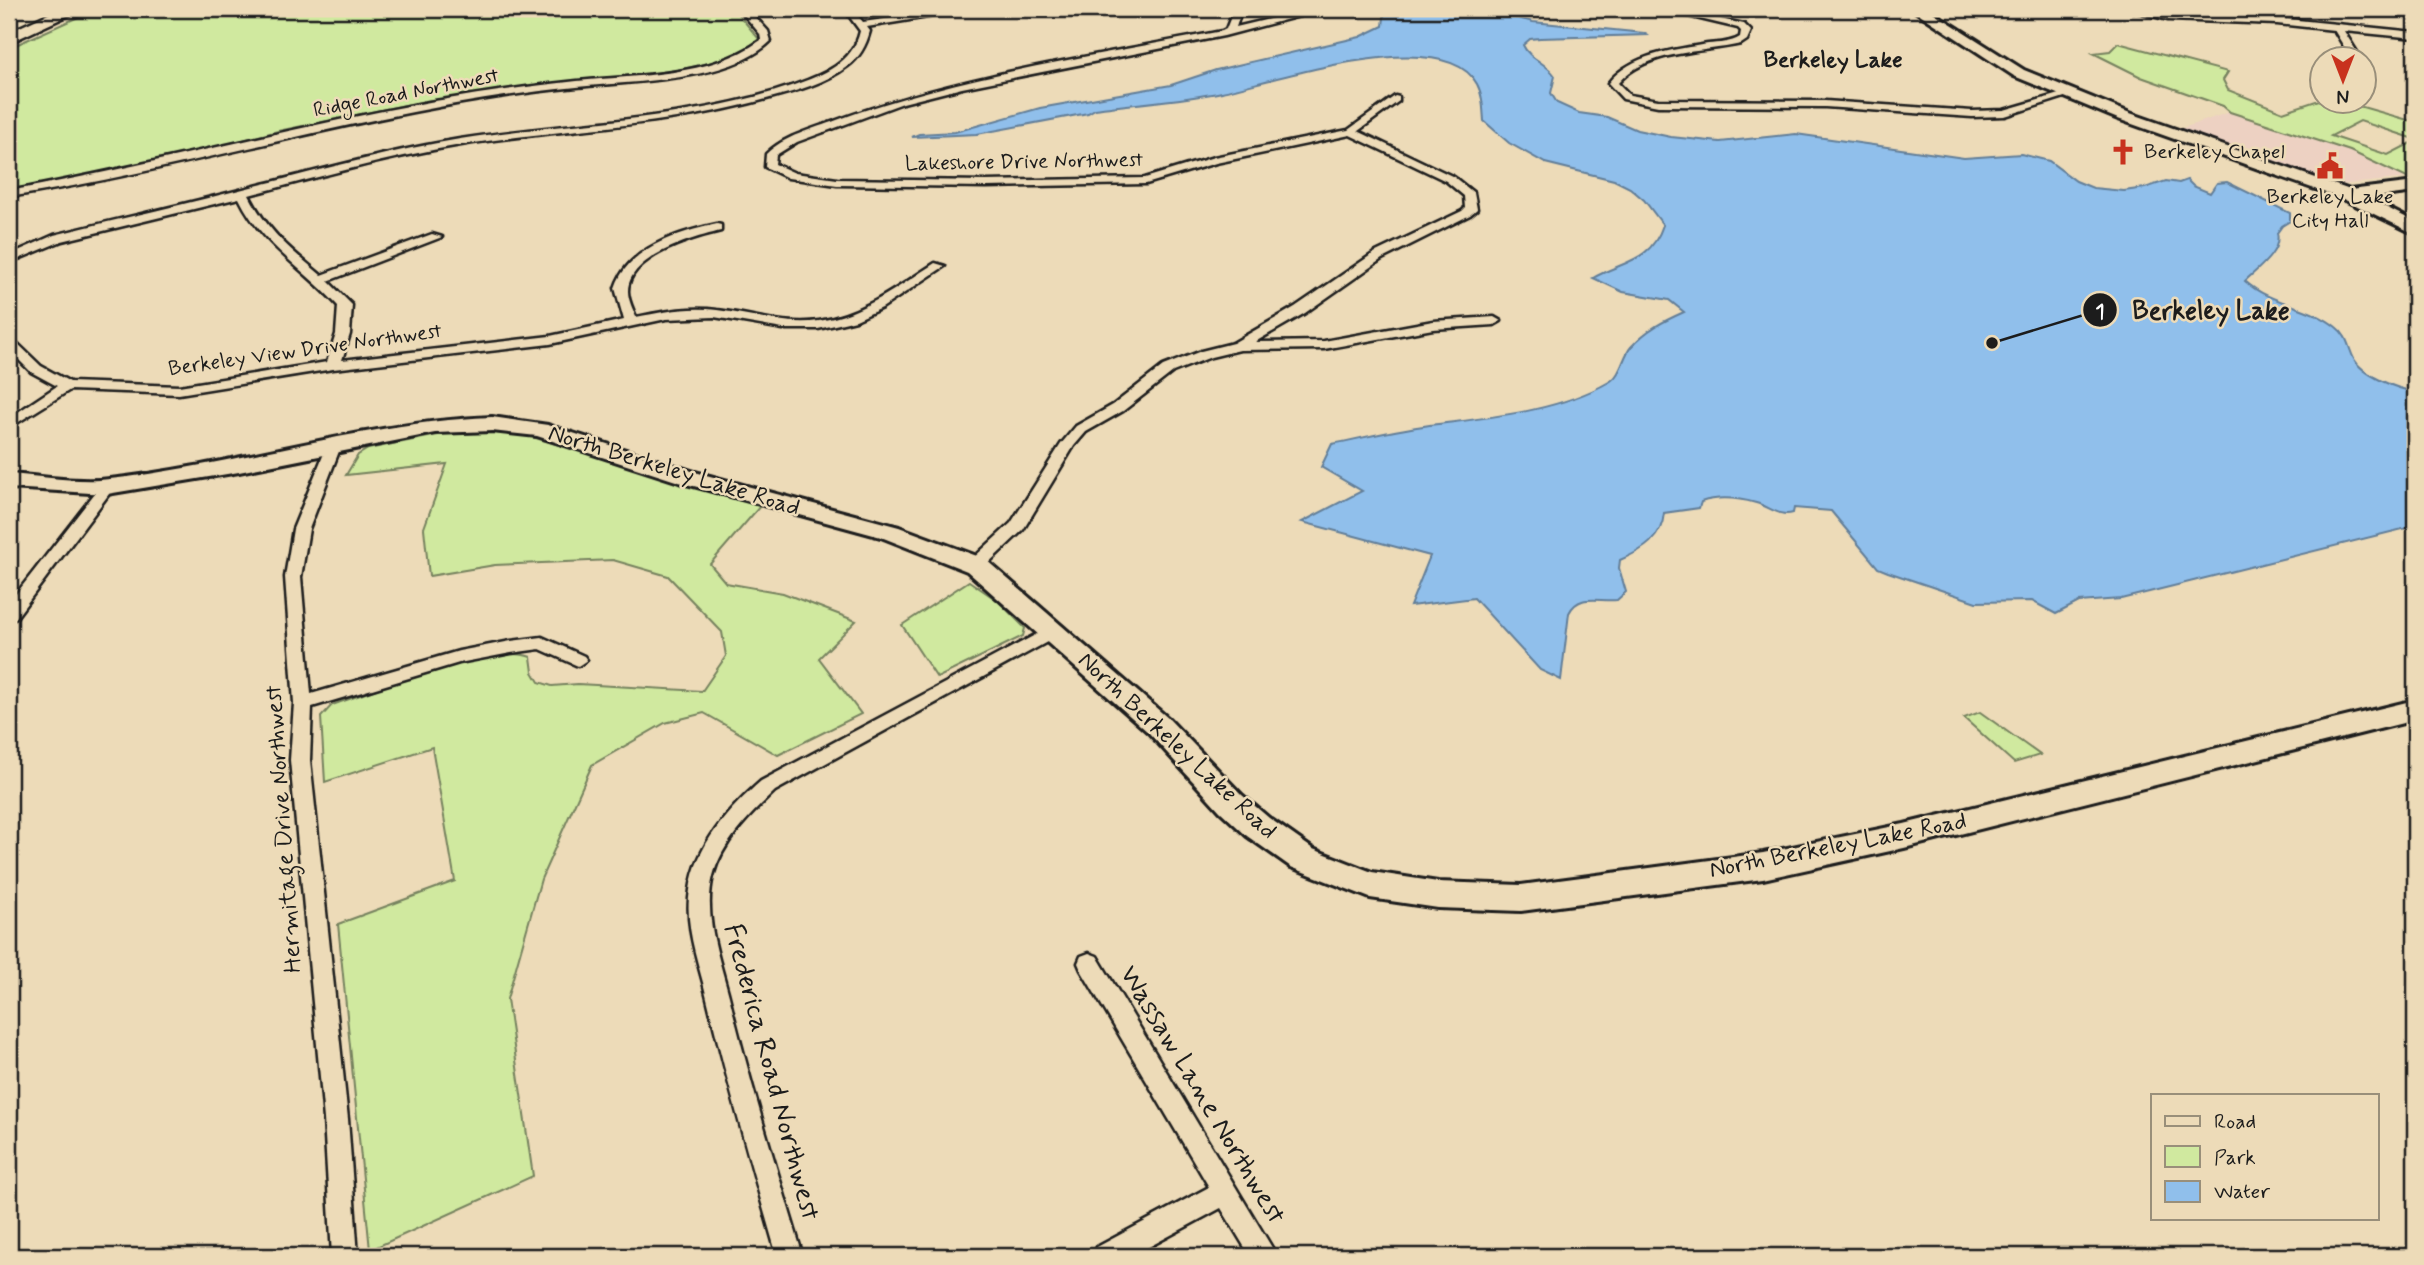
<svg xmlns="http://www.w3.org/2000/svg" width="2424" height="1265" viewBox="0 0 2424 1265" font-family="Mynerve,sans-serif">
<rect width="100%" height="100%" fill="#eddbb8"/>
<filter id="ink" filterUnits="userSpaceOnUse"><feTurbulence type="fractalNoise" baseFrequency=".0143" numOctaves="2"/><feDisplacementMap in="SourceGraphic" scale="14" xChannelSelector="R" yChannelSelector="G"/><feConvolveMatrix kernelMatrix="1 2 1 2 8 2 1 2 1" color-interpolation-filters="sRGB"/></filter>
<g filter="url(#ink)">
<path fill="#edd1c2" d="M2230 112 2350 151 2407 178 2340 185 2180 129Z"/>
<g fill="#d0e99f" stroke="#76825e" stroke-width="2">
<path d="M96 9H734L759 39 746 49 726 59 679 70 425 101 278 131 154 163 9 190V48Z"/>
<path d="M2138 9H2230L2238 16 2172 15Z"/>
<path d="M2118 43 2228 72 2223 80 2228 90 2283 112 2319 100 2345 102 2415 122V139L2360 121 2331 136 2388 155 2415 141V176L2407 178 2350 151 2230 112 2223 106 2141 77 2093 53 2110 51Z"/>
<path d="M489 431 529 436 761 505 710 564 726 583 783 593 856 621 819 658 861 714 778 755 704 713 665 723 592 765 541 879 507 999 533 1176 370 1250 338 924 455 881 432 747 325 782 321 717 332 705C375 691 491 641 531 657L533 672 539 682 552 686 578 684 702 691 726 656 722 632 668 576 613 560 495 565 429 576 424 528 447 464 346 475 358 455 368 449 448 433Z"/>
<path d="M969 581 998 601 1025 628 1023 636 937 678 902 625Z"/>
<path d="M1980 712 2040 755 2014 763 1964 718Z"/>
</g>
<path fill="#90bfeb" stroke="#627e98" stroke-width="2" d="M1385 9H1483L1533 22 1644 33 1647 35 1540 38 1530 39 1523 45C1529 59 1547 63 1555 76L1551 93 1557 103 1579 113 1607 117 1637 130 1671 137 1720 142 1796 134 1964 158 2021 154 2049 161 2076 181 2093 188 2124 191 2145 188 2166 181 2179 183 2187 180 2193 186 2210 193 2217 183 2227 182 2290 213V221L2282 226 2277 233C2282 252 2257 269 2245 281 2271 305 2309 305 2336 327 2348 336 2348 347 2354 359 2363 376 2398 389 2415 392V526L2121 599 2079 602 2056 614 2032 601 1976 602 1888 572 1878 568 1831 511 1794 508 1793 513C1779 517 1770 507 1756 503 1738 498 1719 496 1701 502L1699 508 1664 513C1662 538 1644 550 1620 560L1619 568 1626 592 1617 600C1598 602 1579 593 1569 613L1561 680 1540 670 1474 598 1410 606 1430 556 1302 522 1362 491 1321 467 1332 444C1367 437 1402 428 1438 424 1493 417 1559 411 1609 382 1621 376 1623 356 1631 347 1647 329 1664 321 1684 312L1669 300 1623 292 1593 278C1623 261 1651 262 1663 225L1644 200 1630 188 1614 180 1545 163 1509 143 1484 121C1483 109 1483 95 1477 84 1444 23 1274 81 1222 92 1180 101 1137 103 1095 109L1088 113 977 134 912 137 919 134 955 132 1040 108 1171 85 1216 70 1360 37 1383 26Z"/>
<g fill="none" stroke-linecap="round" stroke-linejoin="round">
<g stroke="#1c1c1c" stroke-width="5">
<g id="street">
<path d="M739 9H748L768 31 771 41C730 82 633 81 577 87 385 106 200 167 9 197V191C152 165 292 127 435 101 482 93 529 86 577 81 637 75 710 77 761 40L760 34Z"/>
<path d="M844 9H852L863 22 956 9H977L867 27 870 31C866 46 860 57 848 66 826 83 797 91 770 98 669 127 564 128 461 145 389 157 319 177 249 195 268 232 290 249 321 275L432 234 442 237 328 281 352 305 350 334 342 360 550 336 624 320 615 288C628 247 680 232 717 224L721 225V231C695 237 628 256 628 291 628 300 633 309 636 317 662 312 690 306 717 310 751 314 785 326 819 321 862 315 899 286 935 263L945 266 882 308 856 320 818 329H783L714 317 666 319 550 344 333 369 179 394 70 390 9 428V418L57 386 31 372 9 350V339L14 340 41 366 70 382 179 386 327 362 336 334 338 306C303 267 263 247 239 198L62 241 9 263V255L54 235C122 218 191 203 259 185 326 169 392 150 460 139 571 121 687 122 794 85 823 75 853 63 860 31Z"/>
<path d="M1234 9H1242L1236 27 1312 9 1319 11 1224 36 962 88 903 103 797 142 776 155 775 164 795 173 837 179 986 181 1145 178 1214 157 1348 130 1395 96 1399 97V101L1358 131 1454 177 1474 193 1477 209 1470 215 1382 259 1305 313 1255 342 1324 341 1433 321 1494 317 1501 321 1494 325 1433 329 1324 349 1240 350 1211 357 1173 372 1123 411 1086 432 1074 446 1023 530 982 569H970L968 565 970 561 1011 523 1061 444 1076 426 1113 405 1163 366 1201 351 1233 343 1295 307 1374 253 1462 211 1465 208 1464 196 1446 181 1350 135 1216 163 1146 184 986 187 837 185 788 178 765 167 766 154C784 136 813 129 837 120 961 75 1093 56 1222 31L1226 29Z"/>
<path d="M1658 9H1673L1744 24 1751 31 1747 40 1741 44C1702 53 1646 50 1618 83L1630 95 1658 100 1825 101 1972 111 2004 110 2069 91 2074 94 2005 116 1972 117 1825 107 1658 106 1623 99 1608 83C1631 54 1673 50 1708 44 1718 43 1731 43 1740 37L1741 31 1738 28Z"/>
<path d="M2127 9 2168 14 2277 18 2415 32V38L2344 31 2362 60H2352L2334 30 2277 24 2168 20Z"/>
<path d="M334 442 341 446 309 529 301 577 311 694 459 651 511 641 542 637 584 656 587 660 578 666 540 649 511 653 459 663 312 707 310 760 348 1119 358 1256H332L324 1119 290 760 294 703 285 577 293 529 327 446Z"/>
<path d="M107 482 115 487 112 490 15 619 9 621V603L102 484Z"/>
<path d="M1052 626 1061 632 1058 636 775 791C750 815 722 842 713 876 703 916 719 957 729 996 750 1083 777 1170 803 1256H777C752 1169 727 1082 706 994 698 961 684 925 690 890 696 845 729 809 761 781Z"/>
<path d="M1089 953 1097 956 1277 1256H1250L1221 1208 1132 1256H1093L1097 1247 1209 1187 1081 970 1078 963 1081 956Z"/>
</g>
</g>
<g stroke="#1c1c1c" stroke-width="6">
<g id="secondary">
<path d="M1912 9H1928L2024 70 2130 113 2350 190 2415 182V192L2368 198 2415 222V234L2343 199 2118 119 2014 76Z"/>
<path d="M492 417 548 425 695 472 899 527 985 559 1169 719 1242 795 1269 818 1313 849 1372 872 1438 882 1521 885 1763 853 1904 824 2415 700V720L1904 848 1763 879 1521 911 1438 908 1370 898 1291 867 1247 836 1220 811 1149 733 967 571 881 537 679 482 537 436 492 431 435 433 239 472 107 494 9 488V474C41 476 78 483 110 479 238 465 363 422 492 417Z"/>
</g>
</g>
<g stroke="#1c1c1c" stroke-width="5">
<path id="highway" d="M59 9H82L9 43V32Z"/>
</g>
<use href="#street" fill="#eddbb8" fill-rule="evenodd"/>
<use href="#secondary" fill="#eddbb8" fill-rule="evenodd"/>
<use href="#highway" fill="#eddbb8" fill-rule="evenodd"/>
</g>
</g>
<defs>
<g id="church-bare" transform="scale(2.1)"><path d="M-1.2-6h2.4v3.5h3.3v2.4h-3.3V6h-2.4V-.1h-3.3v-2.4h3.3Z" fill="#c8321e" stroke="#eddbb8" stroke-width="2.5" paint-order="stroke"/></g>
<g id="civic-bare" transform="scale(2.1)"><path d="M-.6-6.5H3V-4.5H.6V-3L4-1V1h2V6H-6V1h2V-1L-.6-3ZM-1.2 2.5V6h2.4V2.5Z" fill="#c8321e" stroke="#eddbb8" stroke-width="2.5" paint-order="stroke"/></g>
</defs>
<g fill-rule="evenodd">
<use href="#church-bare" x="2123" y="152"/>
<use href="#civic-bare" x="2330" y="166"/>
</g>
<g text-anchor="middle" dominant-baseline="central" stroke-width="5" stroke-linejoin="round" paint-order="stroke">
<g font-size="21" fill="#1c1c1c" stroke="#eddbb8">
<text transform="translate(406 93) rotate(-11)">Ridge Road Northwest</text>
<text transform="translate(1024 162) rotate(-1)">Lakeshore Drive Northwest</text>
<text transform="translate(305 350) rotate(-8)">Berkeley View Drive Northwest</text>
</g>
<g font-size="21" fill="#1c1c1c" stroke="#eddbb8" text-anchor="start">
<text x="2144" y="152">Berkeley Chapel</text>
<text x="2330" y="197" text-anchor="middle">Berkeley Lake<tspan x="2330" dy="24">City Hall</tspan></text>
</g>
<g font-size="23" font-weight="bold" fill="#1c1c1c" stroke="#eddbb8">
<text x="1833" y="61">Berkeley Lake</text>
</g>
<g font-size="24" fill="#1c1c1c" stroke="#eddbb8">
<text transform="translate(674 471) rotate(17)">North Berkeley Lake Road</text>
<text transform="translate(1177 746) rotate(43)">North Berkeley Lake Road</text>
<text transform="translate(284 829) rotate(-94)">Hermitage Drive Northwest</text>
<text transform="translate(1838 846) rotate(-11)">North Berkeley Lake Road</text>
</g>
<g font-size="28" fill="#1c1c1c" stroke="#eddbb8">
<text transform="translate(771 1072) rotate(75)">Frederica Road Northwest</text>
<text transform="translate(1202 1095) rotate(59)">Wassaw Lane Northwest</text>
</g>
</g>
<path fill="none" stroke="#1c1c1c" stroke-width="2.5" d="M1992 343L2100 310"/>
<g fill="#1c1c1c" stroke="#eddbb8" stroke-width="2.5">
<circle cx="1992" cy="343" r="7"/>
<circle cx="2100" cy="310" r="18"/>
</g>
<g font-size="21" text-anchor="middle" font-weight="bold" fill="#fff">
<text x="2100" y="318">1</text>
</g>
<g font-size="26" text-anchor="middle" font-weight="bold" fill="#1c1c1c" stroke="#eddbb8" stroke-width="5" stroke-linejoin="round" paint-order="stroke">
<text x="2211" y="319">Berkeley Lake</text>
</g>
<rect width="2424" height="1265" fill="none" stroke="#eddbb8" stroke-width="35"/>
<rect x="18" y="18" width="2389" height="1230" fill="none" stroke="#1c1c1c" stroke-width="2.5" filter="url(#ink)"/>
<rect x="2151" y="1094" width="228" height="126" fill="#eddbb8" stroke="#998f7a" stroke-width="2"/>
<rect x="2165" y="1116" width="35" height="10" fill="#eddbb8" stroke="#998f7a" stroke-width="2"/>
<text x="2214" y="1128" font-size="21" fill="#1c1c1c">Road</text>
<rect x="2165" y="1146" width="35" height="21" fill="#d0e99f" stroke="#998f7a" stroke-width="2"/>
<text x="2214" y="1164" font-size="21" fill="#1c1c1c">Park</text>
<rect x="2165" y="1181" width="35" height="21" fill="#90bfeb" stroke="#998f7a" stroke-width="2"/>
<text x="2214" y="1198" font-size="21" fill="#1c1c1c">Water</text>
<g transform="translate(2343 80) rotate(180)"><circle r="33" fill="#eddbb8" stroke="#998f7a" stroke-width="2"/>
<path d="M0-5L12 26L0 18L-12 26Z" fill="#c8321e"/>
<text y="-10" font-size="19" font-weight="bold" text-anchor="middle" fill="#1c1c1c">N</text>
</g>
</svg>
